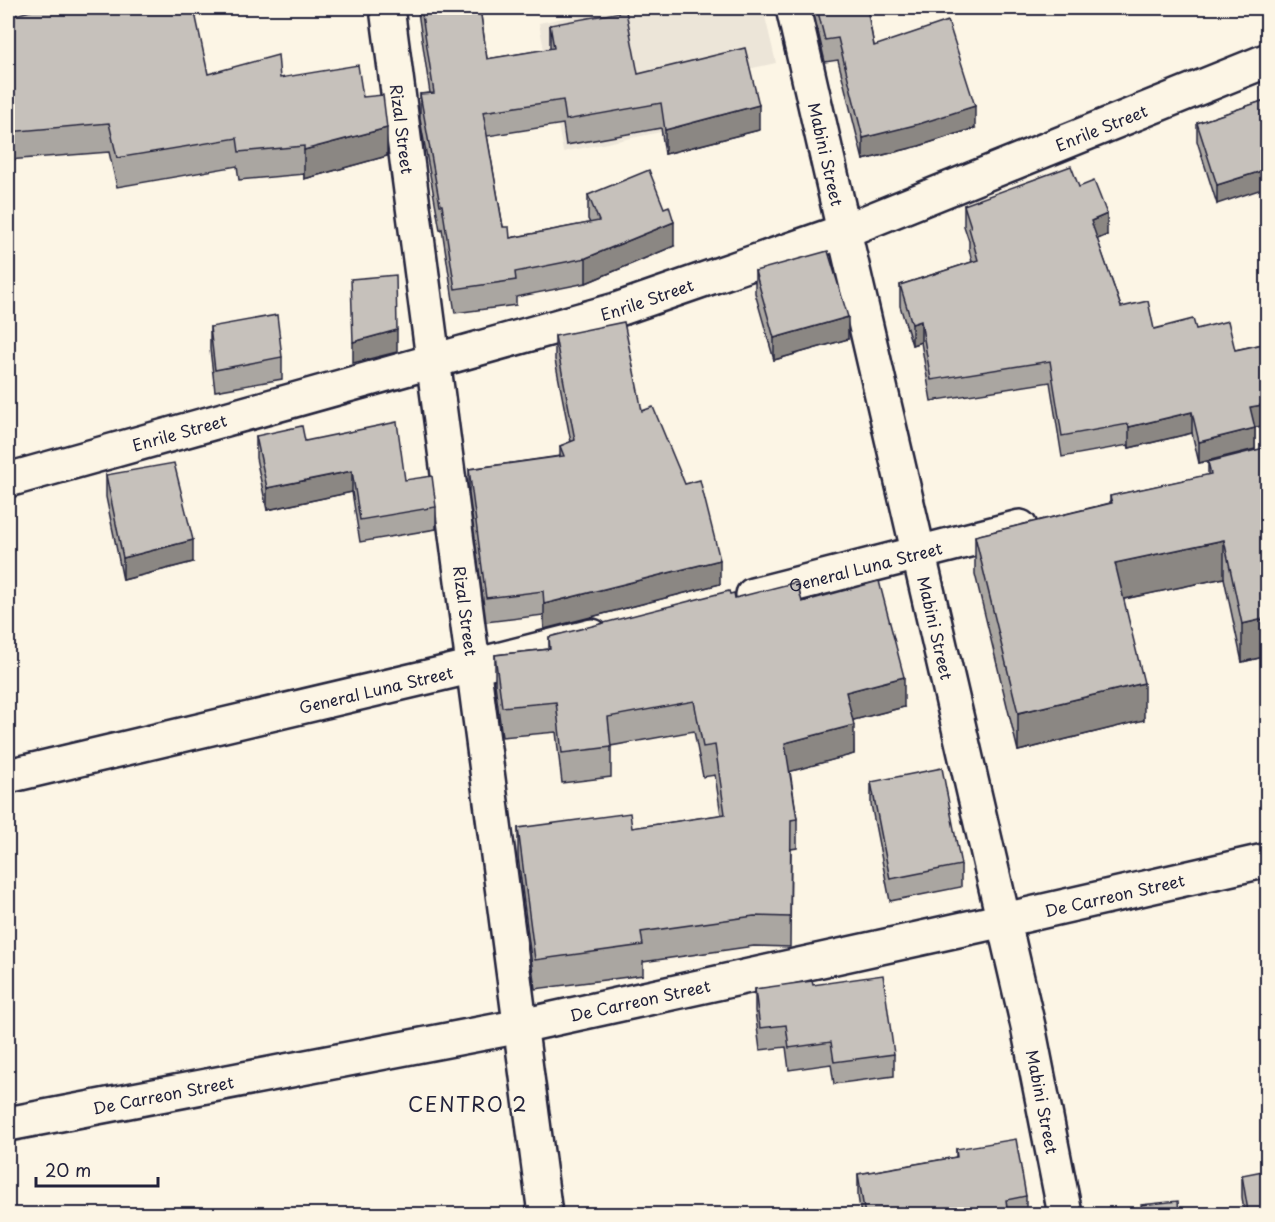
<svg xmlns="http://www.w3.org/2000/svg" width="1275" height="1222" viewBox="0 0 1275 1222" font-family="'Playpen Sans',sans-serif">
<rect width="100%" height="100%" fill="#fcf5e5"/>
<filter id="ink" filterUnits="userSpaceOnUse"><feTurbulence type="fractalNoise" baseFrequency=".0167" numOctaves="2"/><feDisplacementMap in="SourceGraphic" scale="12" xChannelSelector="R" yChannelSelector="G"/><feConvolveMatrix kernelMatrix="1 2 1 2 8 2 1 2 1" color-interpolation-filters="sRGB"/></filter>
<g filter="url(#ink)">
<path fill="#ece5d8" d="M613 8H763L776 63 680 84 690 126 563 152 539 23Z"/>
<g fill="none" stroke-linecap="round" stroke-linejoin="round">
<g stroke="#22223b" stroke-width="38">
<g id="minor">
<path id="s1" d="M387 8C438 410 494 812 545 1214"/>
<path id="s2" d="M793 8 844 231 1028 1026 1065 1214"/>
<path id="s3" d="M8 480 616 310 844 231 1268 60"/>
<path id="s4" d="M753 595 1020 527"/>
<path id="s5" d="M8 776 474 666 592 636"/>
<path id="s6" d="M8 1124 521 1026 1004 920 1268 860"/>
</g>
</g>
<use href="#minor" stroke="#fcf5e5" stroke-width="33"/>
</g>
<g fill="#aaa6a1" stroke="#22223b" stroke-width="1.5">
<path d="M408 8H485H480L487 59 550 49V25L638 74 759 130 665 154 661 128 566 145 563 124 487 136 503 227 510 238 590 223 588 219V195L674 246 586 283 516 297V305L455 313 442 229 440 230 420 119V94L430 93 418 12 409 13Z"/>
<path d="M814 8H867L874 46 975 128 919 146 863 160 838 60 825 62 814 14Z"/>
<path d="M8 17 208 74 280 78 363 97 387 156 304 179V174L239 180 237 166 117 187 109 152 8 160Z"/>
<path d="M1268 99 1217 204 1197 141V123Z"/>
<path d="M1079 187 1107 235 1097 239 1121 307 1154 329H1196L1235 350 1268 343V425L1255 427V449L1199 463 1192 433 1129 448 1128 445 1062 457 1050 382 931 401 921 342 912 345 900 306V285L972 262 969 249V241L964 226V205Z"/>
<path d="M755 271 848 339 774 360 755 293Z"/>
<path d="M210 327 282 357V379L215 391 210 349Z"/>
<path d="M555 336 642 411 720 584 544 629 543 615 486 622 469 493V469L560 456V446L571 442 555 360Z"/>
<path d="M256 436 305 441 405 480 436 507V529L360 542 352 492 267 510 256 458Z"/>
<path d="M1268 456V656L1242 662 1224 578 1123 599 1144 720 1018 751 975 574V536L1110 503V496L1208 475V462Z"/>
<path d="M106 475 193 562 123 580 106 497Z"/>
<path d="M730 594 735 598 802 602 904 707 853 720 854 754 790 771 797 819V848L791 849 790 947 754 946 643 962V975L535 989 518 857V828H632L721 815 715 775 703 777 694 731 611 746V777L562 783 556 732 502 737 495 684V655L549 649V637Z"/>
<path d="M871 782 961 865V887L890 901 871 804Z"/>
<path d="M813 985 894 1054V1076L834 1084 831 1064 789 1070 786 1047 760 1050 755 1011V989Z"/>
<path d="M956 1149 1026 1196V1215H861L858 1196V1174L956 1157Z"/>
<path d="M1242 1175 1268 1215 1244 1212 1242 1197Z"/>
</g>
<g fill="#8b8783" stroke="#22223b" stroke-width="1.5">
<path d="M759 105V130L665 154V130Z"/>
<path d="M975 106V128L919 146 863 160V138Z"/>
<path d="M387 128V156L304 179V150Z"/>
<path d="M1268 169V187L1217 204V185Z"/>
<path d="M1107 214V235L1091 242V221Z"/>
<path d="M674 222V246L586 283V258Z"/>
<path d="M848 317V339L774 360V338Z"/>
<path d="M921 321V342L912 345V324Z"/>
<path d="M397 330V352L353 363V342Z"/>
<path d="M1268 404V425L1250 428V407Z"/>
<path d="M1192 412V433L1129 448V427Z"/>
<path d="M1255 428V449L1199 463V442Z"/>
<path d="M352 471V492L267 510V488Z"/>
<path d="M193 540V562L123 580V558Z"/>
<path d="M1224 540V578L1115 601V563Z"/>
<path d="M720 560V584L544 629V604Z"/>
<path d="M1268 618V656L1242 662V624Z"/>
<path d="M904 677V707L846 722V692Z"/>
<path d="M1144 683V720L1018 751V713Z"/>
<path d="M854 725V754L785 773V743Z"/>
</g>
<g fill="#c6c1bb" stroke="#22223b" stroke-width="1.5">
<path d="M41 8H194L208 74 278 55 280 78 358 65 363 97 383 95 387 128 304 150V146L239 152 237 138 117 158 109 123 8 132V17Z"/>
<path d="M421 8H480L487 59 554 48 550 25 626 11 638 74 745 48 759 105 665 130 661 103 566 120 563 100 483 112 503 227H509L510 238 599 221 588 195 649 170 664 208 669 206 674 222 586 258 515 272 516 280 455 289 442 205H440L420 94 434 93Z"/>
<path d="M817 8H867L874 46 948 21 975 106 919 124 863 138 838 38 825 40Z"/>
<path d="M1268 99V169L1217 185 1197 123Z"/>
<path d="M1071 166 1079 187 1094 181 1107 214 1091 221 1121 307 1148 301 1154 329 1193 319 1196 329 1228 321 1235 350 1268 343V404L1250 407 1255 428 1199 442 1192 412 1129 427 1128 424 1062 436 1050 361 931 380 921 321 912 324 900 285 978 260 969 228 971 227 964 205Z"/>
<path d="M828 251 848 317 774 338 755 271Z"/>
<path d="M396 275 397 330 353 342 351 279Z"/>
<path d="M277 315 282 357 215 370 210 327Z"/>
<path d="M624 322 642 411 653 407 685 484 700 480 720 560 544 604 543 591 486 598 469 469 564 456 560 446 575 440 555 336Z"/>
<path d="M397 422 405 480 432 476 436 507 360 520 352 471 267 488 256 436 302 426 305 441Z"/>
<path d="M1264 448 1266 456H1268V618L1242 624 1224 540 1115 563 1144 683 1018 713 975 536 1112 503 1110 496 1211 474 1208 462Z"/>
<path d="M174 463 193 540 123 558 106 475Z"/>
<path d="M879 581 904 677 846 692 854 725 785 743 797 819 791 820 790 917 754 916 641 932 643 945 535 960 518 828 630 813 632 828 725 814 715 745 703 747 694 701 608 717 611 747 562 753 556 702 502 707 495 655 550 649 549 637 729 591 730 594 734 593 735 598 797 582 802 602Z"/>
<path d="M942 768 961 865 890 879 871 782Z"/>
<path d="M883 975 894 1054 834 1062 831 1042 789 1048 786 1025 760 1028 755 989 812 981 813 985Z"/>
<path d="M1016 1139 1026 1196 1006 1200 1008 1215H865L858 1174 957 1157 956 1149Z"/>
<path d="M1268 1170V1215H1230L1248 1211 1242 1175Z"/>
<path d="M1178 1201 1179 1215H1142L1141 1205Z"/>
</g>
</g>
<g text-anchor="middle" dominant-baseline="central" stroke-width="4.5" stroke-linejoin="round" paint-order="stroke">
<g font-size="16" fill="#22223b" stroke="#fcf5e5">
<text stroke="none"><textPath href="#s3" startOffset="1150">Enrile Street</textPath></text>
<text stroke="none"><textPath href="#s1" startOffset="122">Rizal Street</textPath></text>
<text stroke="none"><textPath href="#s2" startOffset="150">Mabini Street</textPath></text>
<text stroke="none"><textPath href="#s3" startOffset="664">Enrile Street</textPath></text>
<text stroke="none"><textPath href="#s3" startOffset="178">Enrile Street</textPath></text>
<text stroke="none"><textPath href="#s4" startOffset="116">General Luna Street</textPath></text>
<text stroke="none"><textPath href="#s1" startOffset="608">Rizal Street</textPath></text>
<text stroke="none"><textPath href="#s2" startOffset="636">Mabini Street</textPath></text>
<text stroke="none"><textPath href="#s5" startOffset="378">General Luna Street</textPath></text>
<text stroke="none"><textPath href="#s6" startOffset="1130">De Carreon Street</textPath></text>
<text stroke="none"><textPath href="#s6" startOffset="644">De Carreon Street</textPath></text>
<text stroke="none"><textPath href="#s6" startOffset="158">De Carreon Street</textPath></text>
<text stroke="none"><textPath href="#s2" startOffset="1122">Mabini Street</textPath></text>
</g>
<g font-size="20" letter-spacing="1.5" fill="#22223b" stroke="#fcf5e5">
<text x="468" y="1104">CENTRO 2</text>
</g>
</g>
<rect width="1275" height="1222" fill="none" stroke="#fcf5e5" stroke-width="30"/>
<rect x="15" y="15" width="1245" height="1192" fill="none" stroke="#22223b" stroke-width="2" filter="url(#ink)"/>
<path d="M36 1177v9h122v-9" fill="none" stroke="#22223b" stroke-width="3"/>
<text x="45" y="1177" font-size="18" fill="#22223b" stroke="#fcf5e5" stroke-width="4.5" paint-order="stroke">20 m</text>
</svg>
